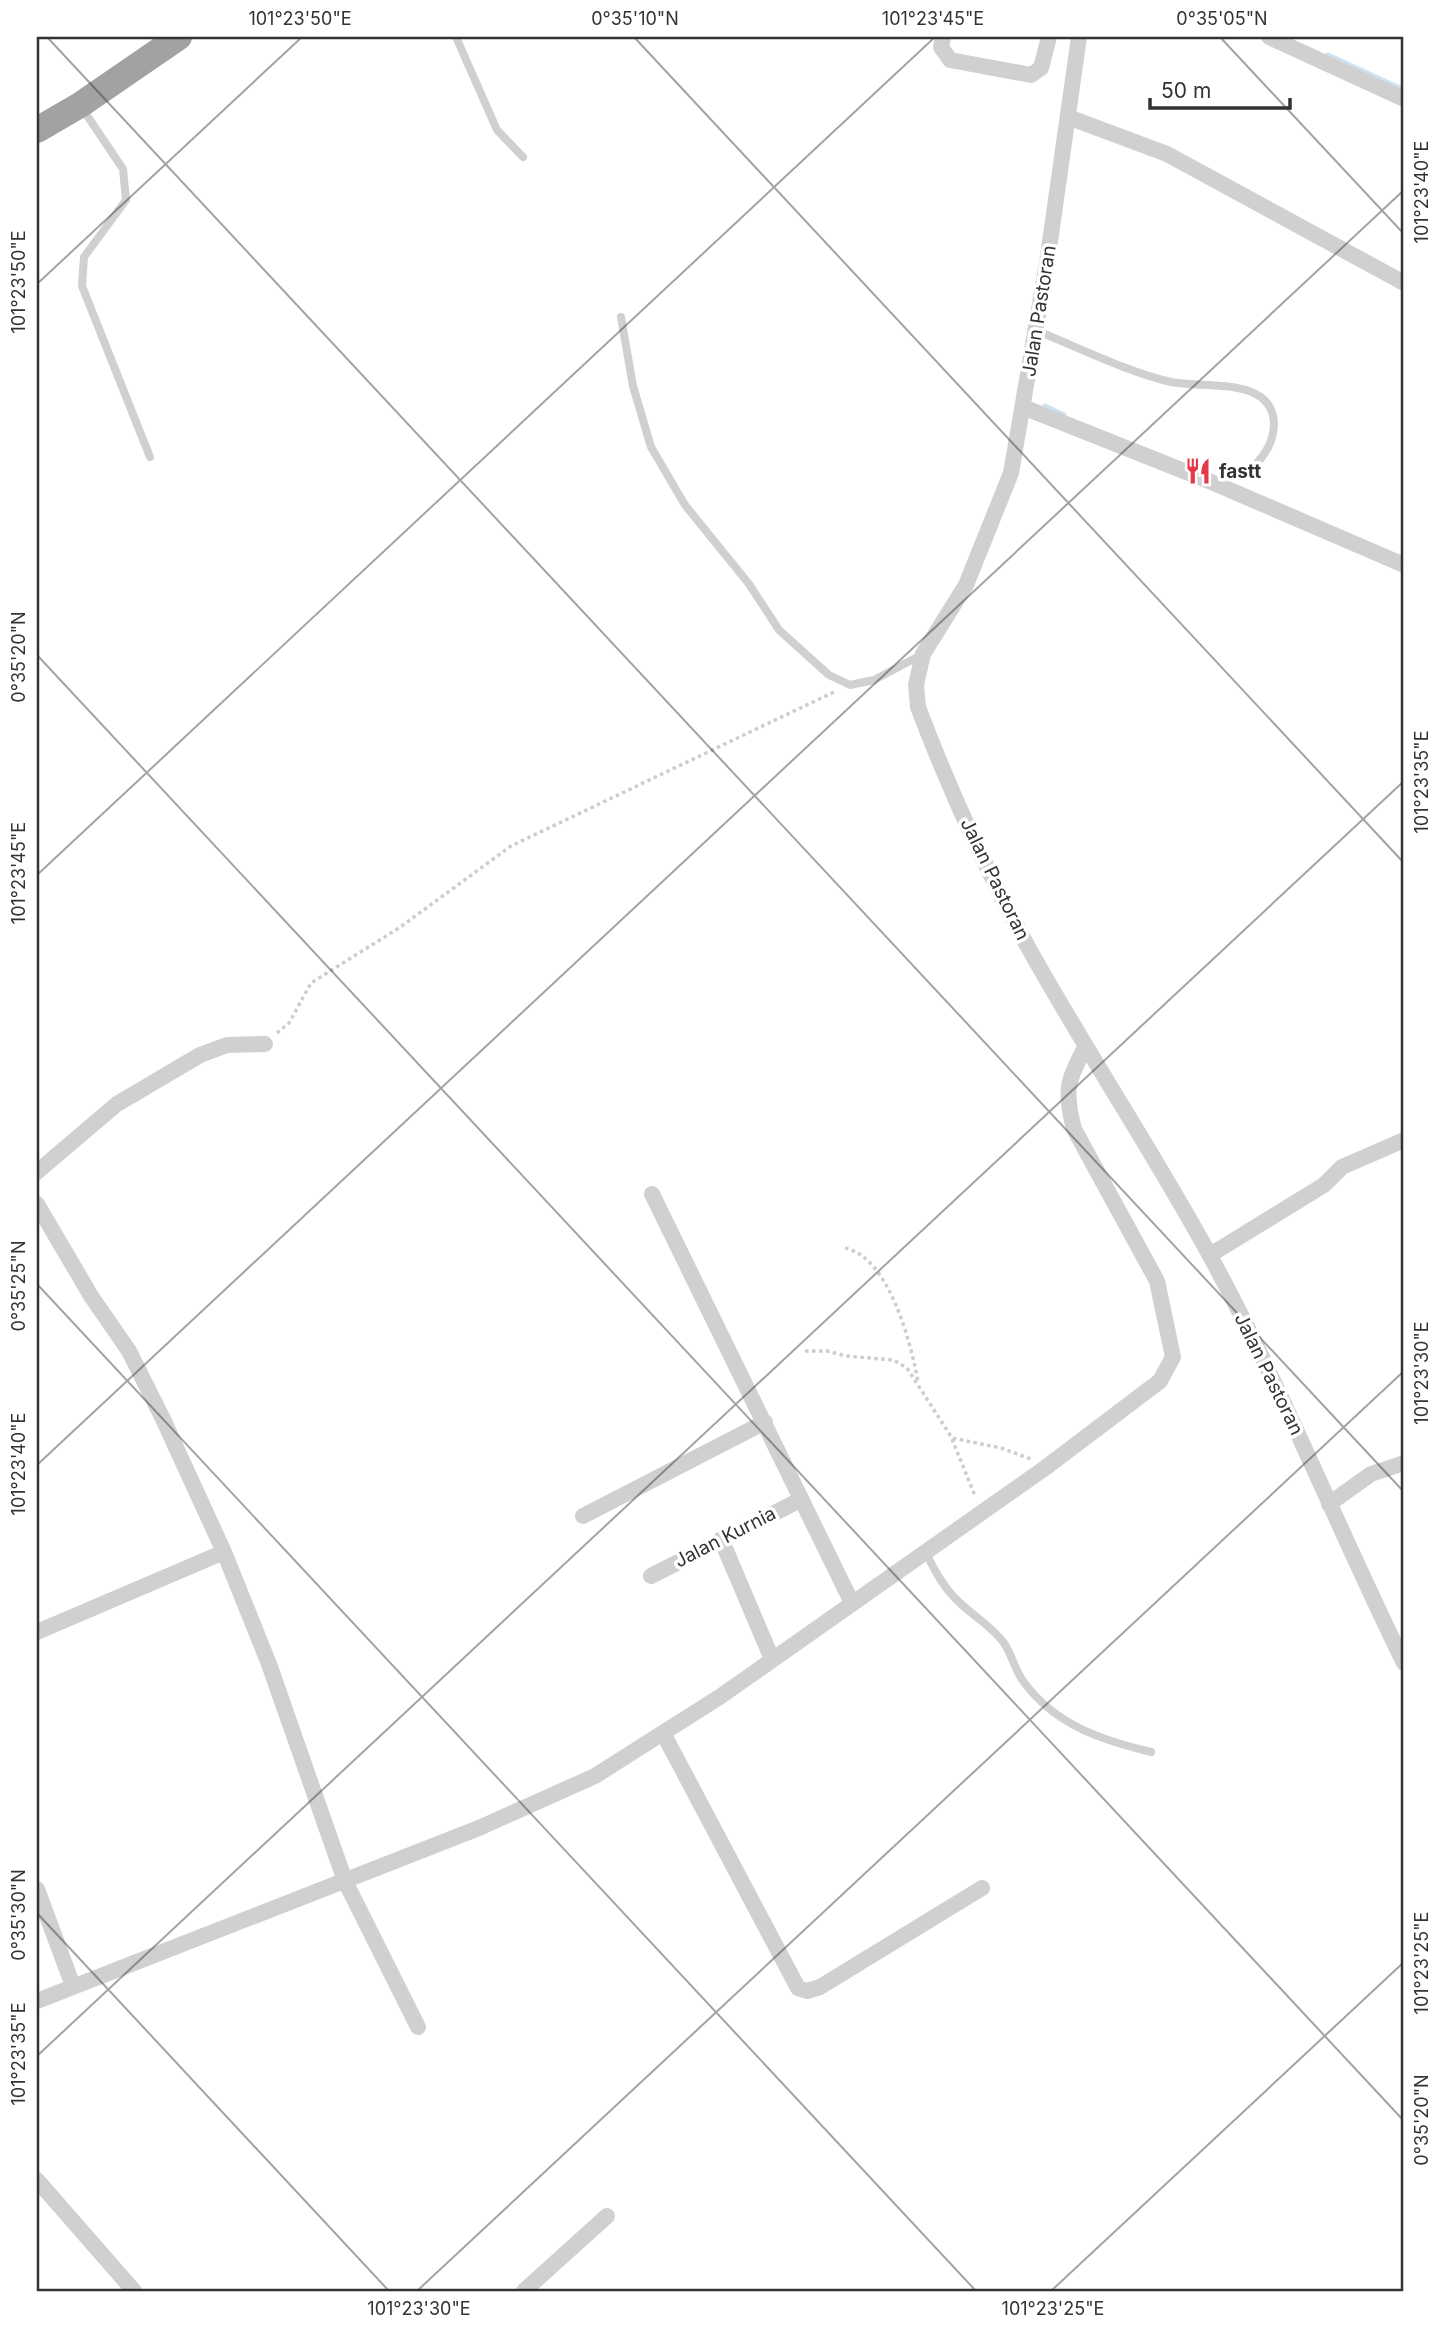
<svg xmlns="http://www.w3.org/2000/svg" width="1441" height="2328" viewBox="0 0 1441 2328" font-family="Inter,sans-serif">
	<style>
		.lines { fill: none; stroke-linecap: round; stroke-linejoin: round }
		.stream { stroke: #cfe2ee; stroke-width: 5 }
		.path { stroke: #cdcdcd; stroke-width: 3.5; stroke-dasharray: 3.5 3.5; stroke-linecap: butt }
		.service { stroke: #d0d0d0; stroke-width: 8 }
		.minor { stroke: #d0d0d0; stroke-width: 16 }
		.trunk { stroke: #a2a2a2; stroke-width: 26 }
		.ticks { fill: none; stroke: #333; stroke-width: 2; stroke-opacity: 0.45 }
		.labels { text-anchor: middle; dominant-baseline: central; stroke-width: 7; stroke-linejoin: round; paint-order: stroke }
		.street-label { font-size: 19px; fill: #333; stroke: #fff }
		.poi-label { font-size: 19px; font-weight: bold; fill: #333; stroke: #fff; text-anchor: start }
		.neatline { fill: none; stroke: #333; stroke-width: 2.5 }
		.ticks-label { font-size: 18px; text-anchor: middle; fill: #333 }
	</style>
	<rect width="100%" height="100%" fill="#fff"/>
	<g class="lines">
		<!-- stream -->
		<path class="stream" d="M1328,55L1404,90
			M1045,406L1064,415"/>
		<!-- path -->
		<path class="path" d="M277,1033L289,1023L311,983L399,928L511,846L836,691
			M845,1248C889,1257 911,1343 918,1382
			M805,1351H827L846,1356L893,1360L907,1368L952,1438L1001,1448L1031,1459
			M952,1439L975,1496"/>
		<!-- service -->
		<path class="service" d="M456,37L497,130L523,157
			M82,108L123,169L126,200L84,257L82,286L150,457
			M621,317L633,386L651,447L685,505L749,584L779,630L829,675L850,685L874,680L923,654
			M1035,330C1080,348 1125,371 1171,382C1202,389 1274,375 1274,425C1273,443 1265,455 1253,467
			M925,1551C933,1567 941,1583 953,1596C968,1613 990,1624 1004,1643C1012,1655 1015,1670 1023,1681C1055,1725 1101,1740 1151,1752"/>
		<!-- minor -->
		<path class="minor" d="M943,37L941,47L950,60L1031,75L1041,68L1049,37
			M1079,37L1047,263L1011,473L966,585L923,654L916,685L918,707C949,789 986,870 1028,947C1086,1051 1152,1150 1209,1254C1282,1387 1337,1527 1404,1663
			M1269,37L1404,99
			M1068,117L1167,154L1404,283
			M1023,407L1209,481L1404,565
			M37,1172L117,1104L200,1055L227,1045L265,1044
			M652,1194L852,1603
			M37,1204L91,1296L129,1351L163,1419L224,1552L269,1664L345,1881L418,2027
			M1210,1255L1324,1185L1342,1167L1404,1140
			M1329,1504L1371,1474L1404,1463
			M583,1516L765,1422
			M721,1539L772,1659
			M651,1576L800,1500
			M37,1632L224,1552
			M663,1733L798,1988L807,1991L820,1987L982,1888
			M37,1889L73,1986
			M37,2001L479,1828L595,1776L721,1696L1045,1468L1160,1381L1173,1357L1157,1281L1074,1129C1064,1091 1067,1080 1086,1046
			M37,2180L134,2291
			M524,2291L607,2216"/>
		<!-- trunk -->
		<path class="trunk" d="M37,130L80,105L179,37"/>
	</g>
	<!-- ticks -->
	<path class="ticks" d="M47,37L1404,1492M634,37L1404,863M1220,37L1404,234M37,284L302,37M37,655L1404,2121M37,875L935,37M37,1284L976,2291M37,1465L1404,190M37,1913L389,2291M37,2056L1404,781M417,2291L1404,1371M1051,2291L1404,1962"/>
	<!-- icons -->
	<defs>
		<g id="restaurant-bare" transform="scale(2.1)"><path d="M-5-6h1v4h1v-4h1v4h1v-4h1v5L-1.5 .5V6h-2V.5L-5-1ZM5-6V6H3V1.5H1.5Q1.5-4 5-6Z" fill="#e63946" stroke="#fff" stroke-width="2.5" paint-order="stroke"/></g>
	</defs>
	<g fill-rule="evenodd">
		<use href="#restaurant-bare" x="1198" y="471"/>
	</g>
	<g class="labels">
		<!-- street labels -->
		<g class="street-label">
			<text transform="translate(1039 311) rotate(-81)">Jalan Pastoran</text>
			<text transform="translate(995 879) rotate(64)">Jalan Pastoran</text>
			<text transform="translate(1269 1374) rotate(64)">Jalan Pastoran</text>
			<text transform="translate(725 1537) rotate(-27)">Jalan Kurnia</text>
		</g>
		<!-- poi labels -->
		<g class="poi-label">
			<text x="1219" y="471">fastt</text>
		</g>
	</g>
	<!-- border -->
	<rect width="1441" height="2328" fill="none" stroke="#ffffff" stroke-width="77"/>
	<!-- scale -->
	<path d="M1150 98v10h140v-10" fill="none" stroke="#333333" stroke-width="3.5"/>
	<text x="1161" y="98" font-size="21" fill="#333333" stroke="#ffffff" stroke-width="5" paint-order="stroke">50 m</text>
	<rect x="38" y="38" width="1364" height="2252" class="neatline"/>
	<g class="ticks-label">
		<text x="300" y="25">101°23'50"E</text>
		<text x="635" y="25">0°35'10"N</text>
		<text x="933" y="25">101°23'45"E</text>
		<text x="1222" y="25">0°35'05"N</text>
		<text transform="translate(1422 192) rotate(-90)" y="6">101°23'40"E</text>
		<text transform="translate(19 282) rotate(-90)" y="6">101°23'50"E</text>
		<text transform="translate(19 657) rotate(-90)" y="6">0°35'20"N</text>
		<text transform="translate(1422 782) rotate(-90)" y="6">101°23'35"E</text>
		<text transform="translate(19 873) rotate(-90)" y="6">101°23'45"E</text>
		<text transform="translate(19 1286) rotate(-90)" y="6">0°35'25"N</text>
		<text transform="translate(1422 1373) rotate(-90)" y="6">101°23'30"E</text>
		<text transform="translate(19 1464) rotate(-90)" y="6">101°23'40"E</text>
		<text transform="translate(19 1915) rotate(-90)" y="6">0°35'30"N</text>
		<text transform="translate(1422 1963) rotate(-90)" y="6">101°23'25"E</text>
		<text transform="translate(19 2054) rotate(-90)" y="6">101°23'35"E</text>
		<text transform="translate(1422 2120) rotate(-90)" y="6">0°35'20"N</text>
		<text x="419" y="2315">101°23'30"E</text>
		<text x="1053" y="2315">101°23'25"E</text>
	</g>
</svg>
